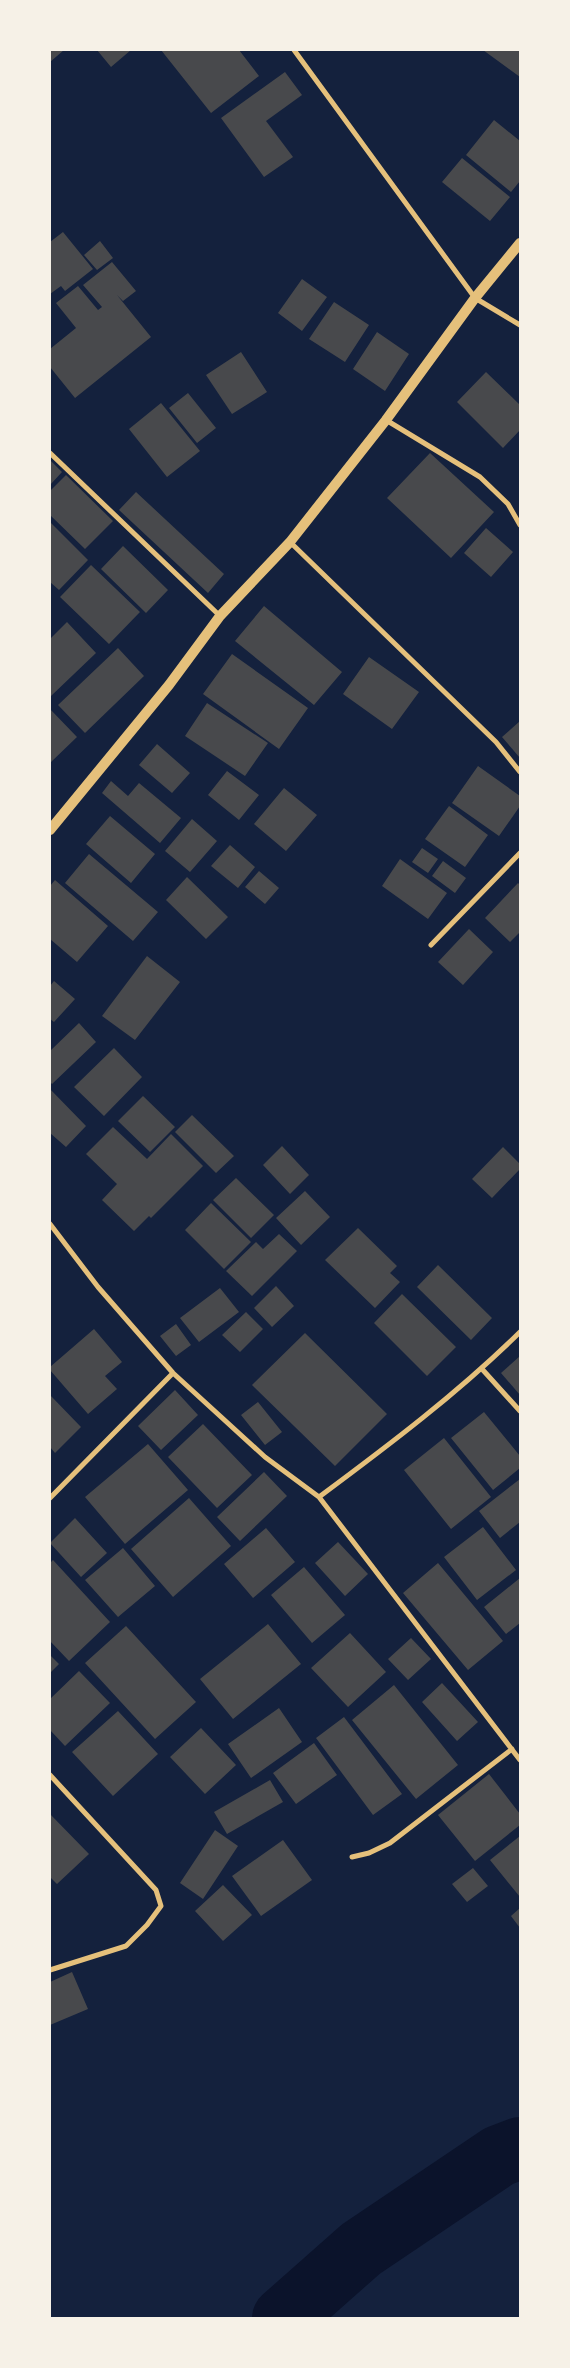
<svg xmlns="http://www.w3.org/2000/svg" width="570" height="2368" viewBox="0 0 570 2368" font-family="Overpass,sans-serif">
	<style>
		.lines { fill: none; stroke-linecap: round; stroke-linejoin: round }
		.river { stroke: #0b132b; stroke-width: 62 }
		.building { fill: #48494c }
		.minor { stroke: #e5c07b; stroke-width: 5 }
		.secondary { stroke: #e5c07b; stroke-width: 10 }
	</style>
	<rect width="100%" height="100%" fill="#14213d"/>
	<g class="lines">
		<!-- river -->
		<path class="river" d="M283,2318L361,2249L499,2156L520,2148"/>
	</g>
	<!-- building -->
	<path class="building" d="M50,50H64L50,62Z
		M97,50H131L111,67Z
		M161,50H239L259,76L211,113Z
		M483,50H520V77Z
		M285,72L302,95L266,121L293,157L264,177L221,118Z
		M494,120L520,141V181L511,192L466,155Z
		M462,158L510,197L490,221L442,182Z
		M63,232L93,269L65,291L61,286L50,294V242Z
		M100,241L113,258L97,270L84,255Z
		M112,262L136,291L123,301L117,295L151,337L75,398L50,367V349L76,328L56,303L78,286L98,310L102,307L83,285Z
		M302,279L327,297L302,331L278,313Z
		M334,302L369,325L345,362L309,339Z
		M377,332L409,354L385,391L353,369Z
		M241,352L267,392L232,414L206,375Z
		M486,372L520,405V430L503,448L457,402Z
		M188,393L216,428L197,443L169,408Z
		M161,403L200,451L167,477L129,429Z
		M430,453L494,512L451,558L387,498Z
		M50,460L62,472L50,485Z
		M66,475L113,521L85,549L50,515V491Z
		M136,492L224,574L208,593L119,510Z
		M50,522L88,560L59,590L50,582Z
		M486,528L513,552L491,577L464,553Z
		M123,546L168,590L146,613L101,569Z
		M91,565L140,612L109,644L60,597Z
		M264,606L342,672L314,705L235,641Z
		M67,622L96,653L51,696L50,639Z
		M118,648L144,676L85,733L58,705Z
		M232,654L308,708L279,749L203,694Z
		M369,657L419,692L392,729L343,694Z
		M207,703L268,743L245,776L185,736Z
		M50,709L77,737L50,763Z
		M520,721V758L502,737Z
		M157,744L190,773L172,793L139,765Z
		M478,766L520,796V806L499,836L452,803Z
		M227,771L259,795L239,820L208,795Z
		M111,781L128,796L139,783L181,818L160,843L102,793Z
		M284,788L317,815L286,851L254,824Z
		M449,806L488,835L465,867L425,839Z
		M110,816L155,854L131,883L86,844Z
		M192,819L217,841L190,872L165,851Z
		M230,845L255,867L238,888L211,866Z
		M422,848L438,859L428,873L412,862Z
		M89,854L158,912L133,941L65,883Z
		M400,859L447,893L428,919L382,886Z
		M443,861L466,878L455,893L432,876Z
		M259,871L279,888L265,904L245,887Z
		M187,877L228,917L206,939L166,900Z
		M55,880L108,926L77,962L50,939V886Z
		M518,883L520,885V932L510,942L485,918Z
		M469,929L493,952L463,985L438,962Z
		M147,956L180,982L135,1040L102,1016Z
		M54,981L75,999L54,1022L50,1019V986Z
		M79,1023L96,1042L52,1084L50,1082V1051Z
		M114,1048L142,1077L104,1116L74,1087Z
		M50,1089L86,1126L66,1147L50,1133Z
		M143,1096L175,1127L150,1152L118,1121Z
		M192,1115L234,1156L216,1173L175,1132Z
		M113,1127L147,1159L171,1134L203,1166L151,1218L149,1216L134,1231L102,1200L117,1184L86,1154Z
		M282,1146L309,1175L290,1194L263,1165Z
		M503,1147L520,1164V1169L492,1198L472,1179Z
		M236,1178L274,1215L251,1238L213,1200Z
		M305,1191L330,1217L301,1245L276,1218Z
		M211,1203L251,1242L224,1269L185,1230Z
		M358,1228L397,1266L390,1273L400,1282L375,1308L325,1260Z
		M279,1234L297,1251L252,1296L226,1271L256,1242L263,1249Z
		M438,1265L492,1318L471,1340L417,1287Z
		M276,1286L294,1306L272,1327L254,1308Z
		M220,1288L239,1312L199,1342L180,1318Z
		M402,1294L456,1347L427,1376L374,1323Z
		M246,1312L263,1329L240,1352L222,1335Z
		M176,1324L191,1345L176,1356L160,1336Z
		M94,1329L122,1362L105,1376L117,1389L88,1414L50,1370V1367Z
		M305,1333L387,1414L335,1466L252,1385Z
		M520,1356V1395L501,1373Z
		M175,1390L198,1415L161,1450L138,1426Z
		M50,1395L81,1427L55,1453L50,1447Z
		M258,1402L282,1432L265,1445L241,1415Z
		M484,1412L520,1456V1468L493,1490L451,1438Z
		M203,1424L252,1475L217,1508L168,1457Z
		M444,1438L491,1497L451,1529L404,1470Z
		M148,1444L188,1490L125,1544L85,1497Z
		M264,1472L287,1496L240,1541L217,1517Z
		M520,1479V1522L500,1538L479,1511Z
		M189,1498L231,1546L173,1597L131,1549Z
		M75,1518L107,1553L81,1577L50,1543Z
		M483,1527L516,1570L477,1600L444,1557Z
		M266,1528L295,1562L253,1598L224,1564Z
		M338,1542L368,1574L345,1596L315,1563Z
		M123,1548L155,1586L118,1617L85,1580Z
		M53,1560L110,1622L69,1661L50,1641V1563Z
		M438,1563L503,1641L468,1670L403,1593Z
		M304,1567L345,1615L312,1643L271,1595Z
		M520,1578V1623L506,1634L484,1607Z
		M268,1624L301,1664L233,1719L200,1679Z
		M126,1626L196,1702L155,1739L85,1663Z
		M350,1633L386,1672L348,1707L311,1668Z
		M411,1638L431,1659L408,1680L388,1659Z
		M50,1655L59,1664L50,1673Z
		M79,1671L110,1703L65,1746L50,1730V1699Z
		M442,1683L478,1722L457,1741L422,1702Z
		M394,1685L458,1765L416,1799L352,1720Z
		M279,1708L302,1742L251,1778L228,1744Z
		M118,1711L158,1754L113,1796L72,1752Z
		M344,1717L402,1794L373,1815L316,1738Z
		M201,1728L236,1765L205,1794L170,1757Z
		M314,1743L337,1775L296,1804L273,1773Z
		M489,1774L520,1814V1825L475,1861L438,1815Z
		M270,1780L283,1802L227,1834L214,1812Z
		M50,1814L89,1854L57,1884L50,1877Z
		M215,1830L238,1846L203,1899L180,1883Z
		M520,1836V1897L490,1860Z
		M283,1840L312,1880L261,1916L232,1876Z
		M473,1868L488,1886L467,1902L452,1884Z
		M223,1885L252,1915L223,1941L195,1911Z
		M520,1908V1928L511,1916Z
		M72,1972L88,2009L50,2025V1982Z"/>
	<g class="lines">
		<!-- minor -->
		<path class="minor" d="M294,50L475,298L520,325
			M386,420L480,477L508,504L520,525
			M50,453L220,616
			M290,542L496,742L520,772
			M431,945L520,853
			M50,1224L98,1287L173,1373L265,1457L319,1497C389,1445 458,1393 520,1332
			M482,1369L520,1411
			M319,1497L520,1760
			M50,1498L173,1373
			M50,1775L156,1890L161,1906L147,1925L126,1946L50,1970
			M352,1857L369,1853L390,1843L512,1749"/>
		<!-- secondary -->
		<path class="secondary" d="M50,830L169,685L220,616L290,542L386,420L475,298L520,243"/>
	</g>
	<!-- border -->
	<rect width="570" height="2368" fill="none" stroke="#f6f1e7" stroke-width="102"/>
</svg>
